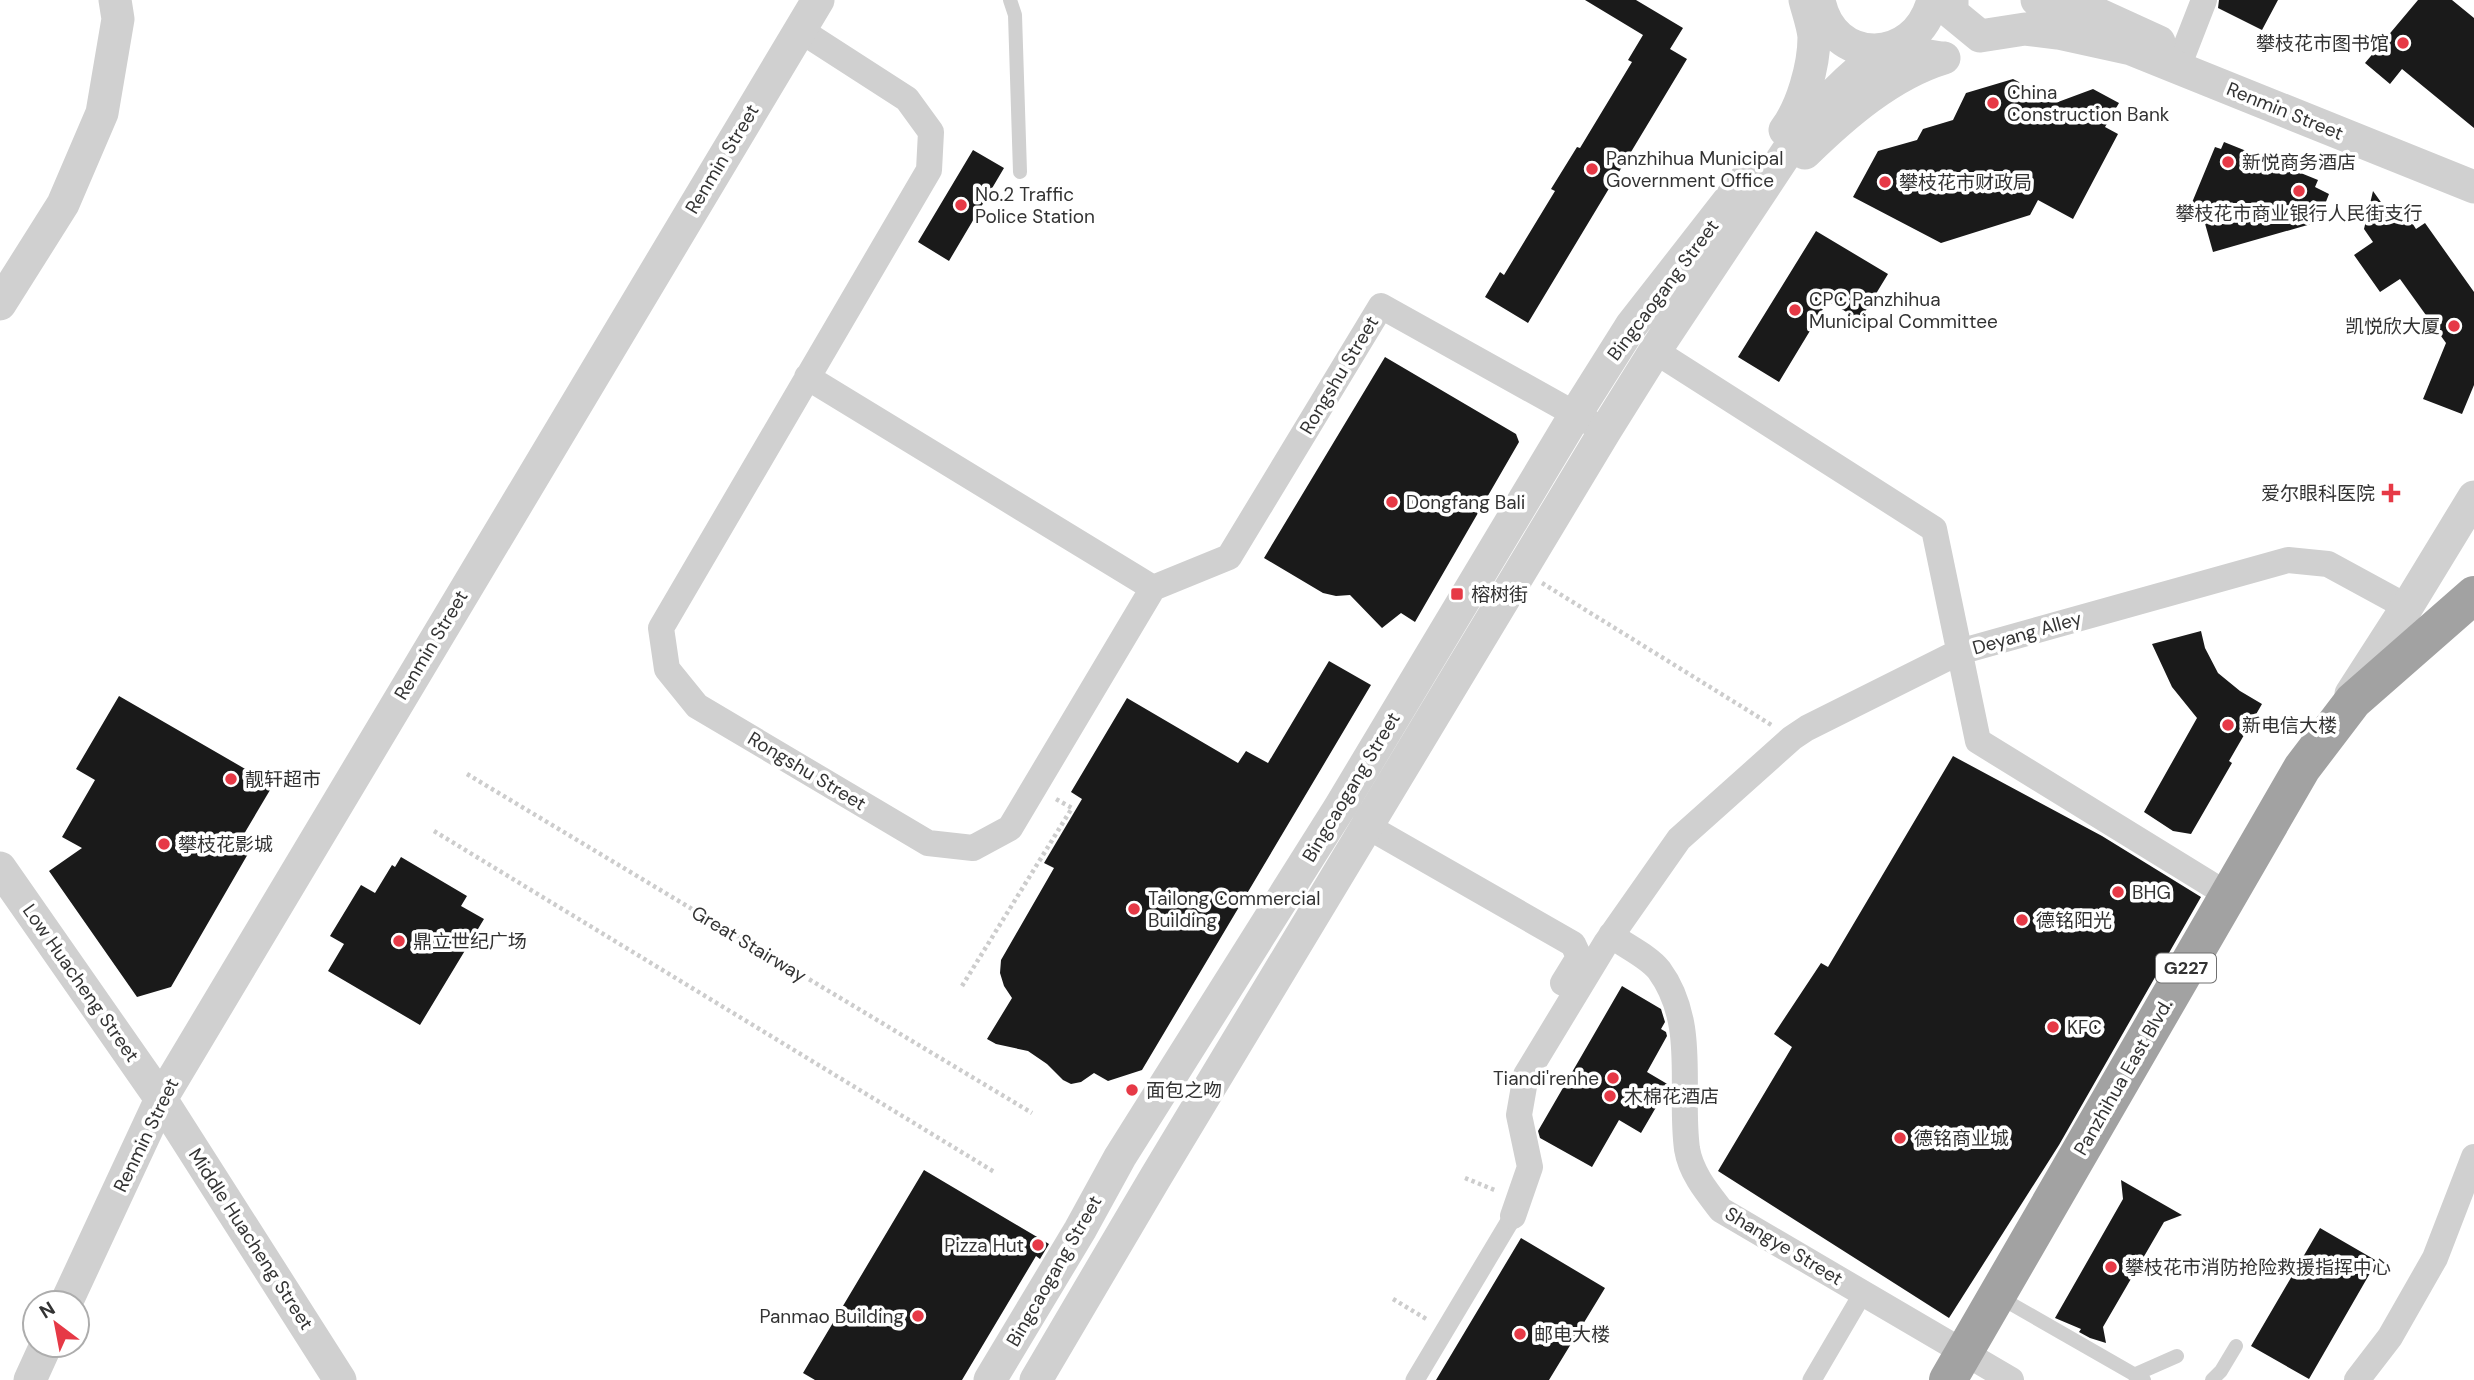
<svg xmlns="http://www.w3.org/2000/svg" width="2474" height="1380" viewBox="0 0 2474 1380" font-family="'DM Sans','Noto Sans SC',sans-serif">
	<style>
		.building { fill: #1a1a1a }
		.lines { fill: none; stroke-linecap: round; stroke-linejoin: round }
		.path { stroke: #cdcdcd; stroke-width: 4.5; stroke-dasharray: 3.5 3.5; stroke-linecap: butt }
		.service { stroke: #d0d0d0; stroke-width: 14 }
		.pedestrian { stroke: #d0d0d0; stroke-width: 19 }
		.minor { stroke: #d0d0d0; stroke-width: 26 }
		.tertiary { stroke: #d0d0d0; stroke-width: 33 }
		.trunk { stroke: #a2a2a2; stroke-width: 38 }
		.poi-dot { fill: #e63946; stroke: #fff; stroke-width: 2.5 }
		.labels { text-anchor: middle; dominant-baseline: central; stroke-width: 7; stroke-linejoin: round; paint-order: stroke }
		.shield { fill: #fff; stroke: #707070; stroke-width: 2 }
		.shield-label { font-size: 18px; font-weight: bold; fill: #333 }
		.poi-label { font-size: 19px; fill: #333; stroke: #fff; text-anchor: start }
		.street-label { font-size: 19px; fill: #333; stroke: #fff }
	</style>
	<rect width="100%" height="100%" fill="#fff"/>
	<!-- building -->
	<path class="building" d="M1585,0H1636L1683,28L1670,49L1687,59L1528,323L1485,297L1500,272L1504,275L1555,191L1551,189L1577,147L1580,148L1632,62L1628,60L1643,35Z
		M2219,0H2278L2262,30L2218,8Z
		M2418,0H2452L2474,18V128L2402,69L2390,84L2365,63Z
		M2013,79L2058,102L2093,89L2119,103L2105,127L2118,134L2073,219L2038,200L2030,215L1941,243L1853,197L1878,151L1917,140L1923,129L1953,120L1966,93Z
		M2224,142L2318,180L2315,187L2329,194L2318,222L2213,252L2204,220L2196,223L2191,205L2215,147L2221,149Z
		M973,150L1004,168L949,261L918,242Z
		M2373,191L2388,212L2394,208L2401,219L2407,215L2416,229L2425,223L2474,292V385L2462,414L2423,399L2446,343L2400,279L2380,292L2354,255L2373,242L2364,229Z
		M1816,231L1888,274L1860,320L1828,301L1779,382L1738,357Z
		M1385,357L1516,434L1519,442L1415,622L1401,613L1382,628L1350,595L1336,596L1323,593L1264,558Z
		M2201,631L2205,648L2218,673L2240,691L2262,704L2229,761L2232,763L2191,834L2173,831L2144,812L2197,718L2172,687L2152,644Z
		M1329,661L1371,685L1142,1070L1108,1081L1094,1073L1081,1082L1071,1084L1063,1080L1047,1064L1028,1051L996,1044L987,1039L1012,998L1004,986L1000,973L1001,960L1054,868L1044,863L1082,799L1071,792L1127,698L1238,763L1246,751L1268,763Z
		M119,696L273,785L244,834L256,840L171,987L137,997L49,871L82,848L62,837L95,780L76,769Z
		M1953,756L2102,836L2201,897L2059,1145L1949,1318L1718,1171L1792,1047L1774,1034L1821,963L1828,967Z
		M401,857L467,896L461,906L484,919L420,1025L328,971L344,944L330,936L361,885L375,893L392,865L395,867Z
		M1622,986L1661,1009L1665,1022L1661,1029L1666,1032L1667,1036L1647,1072L1669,1085L1641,1133L1619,1120L1592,1167L1540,1138L1538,1131Z
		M924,1170L1049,1244L1040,1259L1036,1256L962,1380H815L803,1373Z
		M2121,1180L2182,1215L2164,1222L2103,1327L2106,1343L2090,1338L2079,1332L2081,1329L2055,1318L2123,1199Z
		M2320,1228L2377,1261L2309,1379L2251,1346Z
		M1521,1238L1605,1288L1549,1380H1436Z"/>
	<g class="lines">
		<!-- path -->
		<path class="path" d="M1542,583L1773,726
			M467,774L1032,1113
			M434,831L996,1173
			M962,986L1072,808L1054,798
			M1465,1178L1497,1191
			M1393,1299L1428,1320"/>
		<!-- service -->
		<path class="service" d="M1010,0L1015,15L1020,172
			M1999,1297L2144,1380
			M2134,1375L2177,1356
			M2212,1380L2221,1371L2236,1346"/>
		<!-- pedestrian -->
		<path class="pedestrian" d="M1415,1380L1513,1216
			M1812,1380L1863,1293"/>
		<!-- minor -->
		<path class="minor" d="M800,30L907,99L931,132L929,170L661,628L667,669L697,706L928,843L973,848L1010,828L1153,588L1229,557L1381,306L1591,423
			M2183,54L2204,0
			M1655,351L1934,529L1978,741L2228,895
			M807,377L1153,588
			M1367,826L1573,944L1579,957L1563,983
			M1611,935C1625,946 1648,956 1659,970C1698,1023 1679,1089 1687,1149C1691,1173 1707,1192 1721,1210L2011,1380
			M1513,1216L1530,1167L1519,1115L1526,1075L1606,943L1679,839L1792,738L1807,728L1959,652L2288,560L2328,564L2407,607
			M2357,1380L2390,1337L2435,1258L2474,1157"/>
		<!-- tertiary -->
		<path class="tertiary" d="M1819,0C1831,66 1916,67 1933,0
			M1952,0V13L1980,36L2025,29L2058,33L2131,49L2474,187
			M2037,0L2084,21
			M2067,0L2159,42
			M1785,130C1802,108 1814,66 1814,37C1813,25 1808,12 1805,0
			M1805,153C1844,115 1891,74 1944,58
			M0,304L63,204L102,113L118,19L115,0
			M2351,694L2407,607L2474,497
			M0,868L161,1099L340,1380
			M66,1303L161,1099L818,0
			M30,1380L46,1345
			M990,1380L1080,1230L1120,1157L1340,807L1575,415L1631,326L1745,180
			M1036,1380L1155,1178L1605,431L1655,351L1793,143C1820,105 1849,76 1886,49L1941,58"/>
		<!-- trunk -->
		<path class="trunk" d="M1948,1380L2302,768L2353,701L2474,595"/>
	</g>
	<!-- markers -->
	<g class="poi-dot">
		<circle cx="2403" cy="43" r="7"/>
		<circle cx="1993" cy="103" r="7"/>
		<circle cx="2228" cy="162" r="7"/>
		<circle cx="1592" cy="169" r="7"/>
		<circle cx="1885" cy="182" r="7"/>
		<circle cx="2299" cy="191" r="7"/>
		<circle cx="961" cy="205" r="7"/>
		<circle cx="1795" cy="310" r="7"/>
		<circle cx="2454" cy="326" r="7"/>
		<path d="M2387.5 482.5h7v7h7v7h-7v7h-7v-7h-7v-7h7z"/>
		<circle cx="1392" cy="502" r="7"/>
		<rect x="1450" y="587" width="14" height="14" rx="3.5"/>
		<circle cx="2228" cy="725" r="7"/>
		<circle cx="231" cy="779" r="7"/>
		<circle cx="164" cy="844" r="7"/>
		<circle cx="2118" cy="892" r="7"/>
		<circle cx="1134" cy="909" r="7"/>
		<circle cx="2022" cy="920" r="7"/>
		<circle cx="399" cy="941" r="7"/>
		<circle cx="2053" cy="1027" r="7"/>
		<circle cx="1613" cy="1078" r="7"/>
		<circle cx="1132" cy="1090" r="7"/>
		<circle cx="1610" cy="1096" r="7"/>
		<circle cx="1900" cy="1138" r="7"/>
		<circle cx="1038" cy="1245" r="7"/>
		<circle cx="2111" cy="1267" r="7"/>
		<circle cx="918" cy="1316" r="7"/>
		<circle cx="1520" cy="1334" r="7"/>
	</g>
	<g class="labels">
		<!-- shield labels -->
		<rect class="shield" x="2156" y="953.5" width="60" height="29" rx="5"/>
		<g class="shield-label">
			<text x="2186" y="968">G227</text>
		</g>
		<!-- poi labels -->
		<g class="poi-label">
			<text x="2389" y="43" text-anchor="end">攀枝花市图书馆</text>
			<text x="2007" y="92">China<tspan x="2007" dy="22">Construction Bank</tspan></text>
			<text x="1606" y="158">Panzhihua Municipal<tspan x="1606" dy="22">Government Office</tspan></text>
			<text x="2242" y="162">新悦商务酒店</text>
			<text x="1899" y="182">攀枝花市财政局</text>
			<text x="975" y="194">No.2 Traffic<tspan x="975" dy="22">Police Station</tspan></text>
			<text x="2299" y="213" text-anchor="middle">攀枝花市商业银行人民街支行</text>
			<text x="1809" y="299">CPC Panzhihua<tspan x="1809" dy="22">Municipal Committee</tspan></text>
			<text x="2440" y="326" text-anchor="end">凯悦欣大厦</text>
			<text x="2375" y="493" text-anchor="end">爱尔眼科医院</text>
			<text x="1406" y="502">Dongfang Bali</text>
			<text x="1471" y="594">榕树街</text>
			<text x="2242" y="725">新电信大楼</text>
			<text x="245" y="779">靓轩超市</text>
			<text x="178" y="844">攀枝花影城</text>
			<text x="2132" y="892">BHG</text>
			<text x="1148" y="898">Tailong Commercial<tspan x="1148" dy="22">Building</tspan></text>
			<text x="2036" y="920">德铭阳光</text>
			<text x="413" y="941">鼎立世纪广场</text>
			<text x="2067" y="1027">KFC</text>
			<text x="1599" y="1078" text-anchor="end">Tiandi'renhe</text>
			<text x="1146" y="1090">面包之吻</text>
			<text x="1624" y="1096">木棉花酒店</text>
			<text x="1914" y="1138">德铭商业城</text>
			<text x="1024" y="1245" text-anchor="end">Pizza Hut</text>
			<text x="2125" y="1267">攀枝花市消防抢险救援指挥中心</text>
			<text x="904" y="1316" text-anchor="end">Panmao Building</text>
			<text x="1534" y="1334">邮电大楼</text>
		</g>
		<!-- street labels -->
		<g class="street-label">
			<text transform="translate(2285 111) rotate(22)">Renmin Street</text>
			<text transform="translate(722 159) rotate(-59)">Renmin Street</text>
			<text transform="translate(1663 290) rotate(-53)">Bingcaogang Street</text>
			<text transform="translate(1339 375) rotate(-59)">Rongshu Street</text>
			<text transform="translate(2027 633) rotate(-16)">Deyang Alley</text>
			<text transform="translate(431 645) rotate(-59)">Renmin Street</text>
			<text transform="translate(807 771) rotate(31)">Rongshu Street</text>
			<text transform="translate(1351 787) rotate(-59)">Bingcaogang Street</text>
			<text transform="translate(749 944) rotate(31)">Great Stairway</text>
			<text transform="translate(81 983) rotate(55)">Low Huacheng Street</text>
			<text transform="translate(2123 1077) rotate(-60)">Panzhihua East Blvd.</text>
			<text transform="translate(146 1135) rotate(-64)">Renmin Street</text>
			<text transform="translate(251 1239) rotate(57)">Middle Huacheng Street</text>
			<text transform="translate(1784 1246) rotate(31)">Shangye Street</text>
			<text transform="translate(1054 1271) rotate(-60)">Bingcaogang Street</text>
		</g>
	</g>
	<!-- north arrow -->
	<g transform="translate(56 1324) rotate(328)"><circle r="33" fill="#ffffff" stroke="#adadad" stroke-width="2"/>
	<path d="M0-5L12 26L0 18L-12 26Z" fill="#e63946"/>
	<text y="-10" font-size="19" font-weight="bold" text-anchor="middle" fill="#333333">N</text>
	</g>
</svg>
